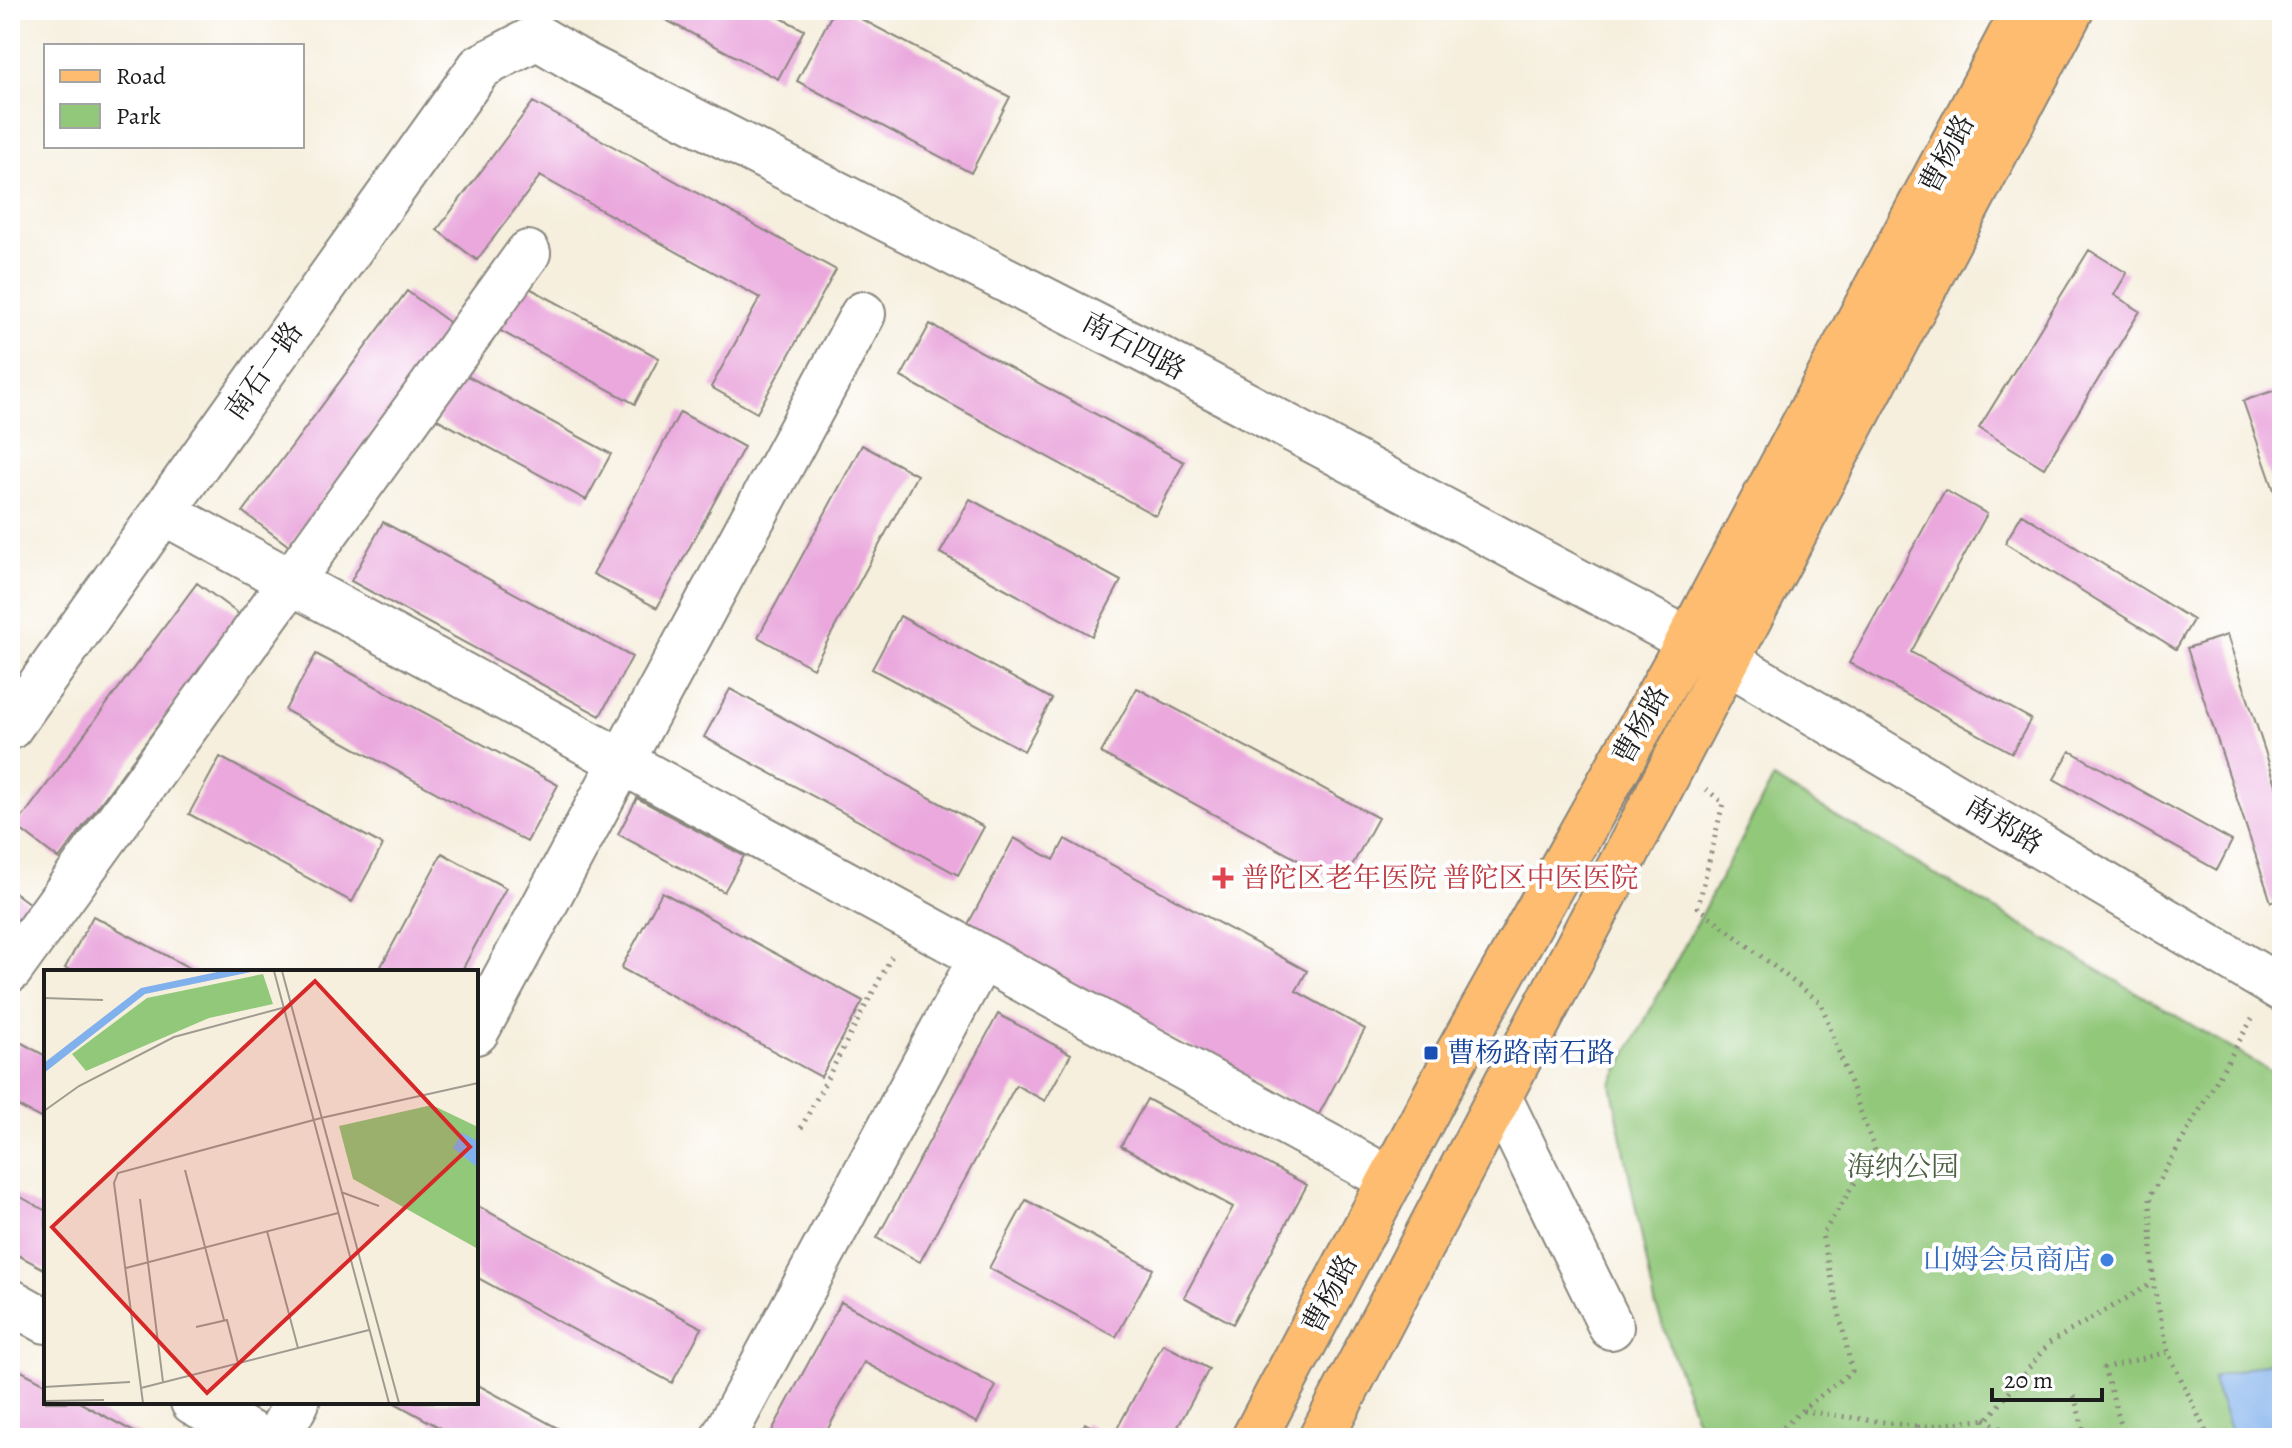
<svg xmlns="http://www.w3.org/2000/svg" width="2292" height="1448" viewBox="0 0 2292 1448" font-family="Alegreya,'Noto Serif SC',serif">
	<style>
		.green { fill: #92c87a; stroke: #57724b; stroke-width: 2 }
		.water { fill: #81b1ec; stroke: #4e6684; stroke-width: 2 }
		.building { fill: #eaa8dd }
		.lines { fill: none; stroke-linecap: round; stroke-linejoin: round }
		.minor-casing { stroke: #89867d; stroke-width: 48 }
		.major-casing { stroke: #89867d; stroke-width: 48 }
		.path { stroke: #89867d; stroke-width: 5; stroke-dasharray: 2 6; stroke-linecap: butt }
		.minor { stroke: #fff; stroke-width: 44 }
		.major { stroke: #fdbc6f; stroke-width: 44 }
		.health-dot { fill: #e0444e; stroke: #fff; stroke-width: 3 }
		.transit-dot { fill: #1a4fb4; stroke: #fff; stroke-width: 3 }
		.shop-dot { fill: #3f7fe0; stroke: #fff; stroke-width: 3 }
		.labels { text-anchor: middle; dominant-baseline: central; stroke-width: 8; stroke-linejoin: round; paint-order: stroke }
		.street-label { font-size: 28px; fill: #1c1c1c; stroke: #fff }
		.health-label { font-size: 28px; fill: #be3a42; stroke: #fff; text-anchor: start }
		.transit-label { font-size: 28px; fill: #164399; stroke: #fff; text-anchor: start }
		.park-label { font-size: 28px; fill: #4b6142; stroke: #fff }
		.shop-label { font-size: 28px; fill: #366cbe; stroke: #fff; text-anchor: end }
		.inset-road { fill: none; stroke: #9f9b90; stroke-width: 2 }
		.view { fill: #d62828; fill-opacity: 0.15; stroke: #d62828; stroke-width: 4 }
		.inset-edge { fill: none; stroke: #1c1c1c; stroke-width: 4 }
	</style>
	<rect width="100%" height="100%" fill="#fff"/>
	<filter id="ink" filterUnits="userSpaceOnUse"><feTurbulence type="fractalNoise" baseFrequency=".0125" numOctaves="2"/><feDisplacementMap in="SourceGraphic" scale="16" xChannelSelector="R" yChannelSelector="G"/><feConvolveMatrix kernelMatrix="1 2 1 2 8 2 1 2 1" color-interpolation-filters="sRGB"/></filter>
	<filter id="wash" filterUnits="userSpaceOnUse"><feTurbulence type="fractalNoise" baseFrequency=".006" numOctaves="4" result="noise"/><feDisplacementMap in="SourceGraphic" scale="32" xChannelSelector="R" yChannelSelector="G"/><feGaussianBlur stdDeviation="1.8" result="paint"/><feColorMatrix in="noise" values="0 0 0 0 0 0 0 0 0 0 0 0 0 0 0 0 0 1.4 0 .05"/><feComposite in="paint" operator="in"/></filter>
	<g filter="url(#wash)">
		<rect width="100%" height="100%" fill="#f6efde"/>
		<!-- green -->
		<path class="green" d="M1773,779L2282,1078V1438H1703L1655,1304L1611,1084Z"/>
		<!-- water -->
		<path class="water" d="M2282,1358V1438H2233L2212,1378Z"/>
		<g id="blocks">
			<!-- building -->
			<path class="building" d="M647,10H766L804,30L778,79Z
				M834,10H844L1010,97L971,173L797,81Z
				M533,102L836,270L757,413L711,387L760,298L540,176L477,260L437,230Z
				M2089,250L2127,273L2114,295L2140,311L2044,468L1979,428Z
				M522,284L659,358L635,404L497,329Z
				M407,291L453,325L289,546L243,512Z
				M930,324L1184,462L1156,516L901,377Z
				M462,373L611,454L586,500L437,419Z
				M2282,388V513L2243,401Z
				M680,412L744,447L657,608L593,574Z
				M862,445L917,475L813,668L758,637Z
				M1945,490L1987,514L1911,652L2031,719L2012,753L1849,663Z
				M970,499L1121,581L1092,636L940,553Z
				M2022,514L2193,620L2176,649L2005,543Z
				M383,522L632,657L600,716L351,581Z
				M197,583L240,615L59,859L16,826Z
				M900,616L1052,699L1024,751L872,669Z
				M2227,635L2282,803V898L2271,902L2187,648Z
				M316,654L558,785L527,842L285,710Z
				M1137,688L1378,818L1342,884L1101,753Z
				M730,689L984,827L958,875L704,737Z
				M2070,751L2232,841L2217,870L2054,779Z
				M220,757L383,845L352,902L189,814Z
				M637,798L744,856L724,892L618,834Z
				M1014,838L1054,860L1065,839L1307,971L1296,991L1365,1029L1318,1116L967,926Z
				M442,853L506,888L461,972H378Z
				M10,889L30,904L10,930Z
				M662,892L863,1001L821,1077L621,968Z
				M93,916L197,972H73L65,968Z
				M998,1014L1071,1054L1045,1101L1016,1085L920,1262L877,1238Z
				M20,1042L46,1056V1121L10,1102V1060Z
				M1147,1099L1307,1185L1233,1324L1184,1297L1233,1207L1121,1146Z
				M10,1191L46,1211V1270L10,1251Z
				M1026,1200L1153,1269L1116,1337L989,1268Z
				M476,1205L702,1328L672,1383L476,1277Z
				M841,1302L996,1386L977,1423L864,1362L823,1438H768Z
				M1163,1344L1209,1369L1172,1438H1077L1085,1423L1112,1438Z
				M10,1365L46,1384V1402H79L145,1438H28L10,1428Z
				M476,1384L576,1438H459L393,1402H476Z"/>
		</g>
	</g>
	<g filter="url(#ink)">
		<use href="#blocks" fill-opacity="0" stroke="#89867d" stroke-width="2"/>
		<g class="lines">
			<!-- minor casing -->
			<g class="minor-casing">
				<path id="minor" d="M163,512L1391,1180
					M10,727L480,67L537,37L581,63L1155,356L1727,661L2282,989
					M10,970L528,253
					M476,1032L863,314
					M1499,1097L1611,1327
					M10,1301L46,1321
					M193,1402L258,1438
					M277,1438L297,1402
					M723,1438L981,958"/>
			</g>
			<!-- major casing -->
			<g class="major-casing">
				<path id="major" d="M1254,1438L1453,1062L1688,642L2024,10
					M1321,1438L1727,661L2071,10"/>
			</g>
			<!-- path -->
			<path class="path" d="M1706,789L1723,803L1698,907L1821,1003L1875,1151L1822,1235L1852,1371L1802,1410L1772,1438
				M801,1128L894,952
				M2074,1396L2086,1438
				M1803,1411L1920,1427
				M1985,1419L2017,1438
				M1906,1438L1919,1427L1988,1419L2049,1343L2153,1283
				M2125,1438L2104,1368L2168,1352
				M2209,1438L2168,1352L2153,1283L2150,1196L2252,1019"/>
			<!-- minor -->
			<use href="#minor" class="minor"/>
			<!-- major -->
			<use href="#major" class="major"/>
		</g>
	</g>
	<!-- markers -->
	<path class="health-dot" d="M1219 866h8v8h8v8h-8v8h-8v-8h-8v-8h8z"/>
	<rect class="transit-dot" x="1423" y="1045" width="16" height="16" rx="4"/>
	<circle class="shop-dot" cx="2107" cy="1260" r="8"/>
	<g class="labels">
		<!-- street labels -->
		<g class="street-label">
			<text transform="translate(1947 154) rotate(-62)">曹杨路</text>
			<text transform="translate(1134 346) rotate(28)">南石四路</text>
			<text transform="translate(264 371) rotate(-55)">南石一路</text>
			<text transform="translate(1641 725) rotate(-61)">曹杨路</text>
			<text transform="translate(2004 825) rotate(31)">南郑路</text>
			<text transform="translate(1330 1294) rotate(-62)">曹杨路</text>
		</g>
		<!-- health labels -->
		<g class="health-label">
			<text x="1241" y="878">普陀区老年医院 普陀区中医医院</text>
		</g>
		<!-- transit labels -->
		<g class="transit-label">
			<text x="1447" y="1053">曹杨路南石路</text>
		</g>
		<!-- park labels -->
		<g class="park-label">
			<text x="1903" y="1167">海纳公园</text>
		</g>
		<!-- shop labels -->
		<g class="shop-label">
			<text x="2091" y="1260">山姆会员商店</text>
		</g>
	</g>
	<!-- overview -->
	<g transform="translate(44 970)">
		<rect width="434" height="434" fill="#f6efde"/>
		<path d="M219,4L229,34L165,48L42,101L28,84L103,28ZM388,135L434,157V279L309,209L295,156Z" fill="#92c87a"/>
		<path d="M178,1H212L101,24L0,103V93L97,18ZM418,163L434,171V198L409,178Z" fill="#81b1ec"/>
		<path class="inset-road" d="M230,1L345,433M238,1L355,433M0,28L59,30M0,141L35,116L130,67L242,37M141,200L180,350M297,222L335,236M96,229L119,412M223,261L254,378M82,298L294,243M152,357L183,350L194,393M0,417L86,412M97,418L325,360M0,431L60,430M99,433L70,213L74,203L277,148L434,113"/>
		<path class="view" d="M271,11L426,177L163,423L8,257Z"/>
		<rect width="434" height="434" class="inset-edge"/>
	</g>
	<!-- margin -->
	<rect width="2292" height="1448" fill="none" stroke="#fff" stroke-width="40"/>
	<!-- legend -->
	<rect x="44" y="44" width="260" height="104" fill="#ffffff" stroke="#a4a4a4" stroke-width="2"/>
	<rect x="60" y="70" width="40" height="12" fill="#fdbc6f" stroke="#a4a4a4" stroke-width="2"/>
	<text x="116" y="84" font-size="24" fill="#1c1c1c">Road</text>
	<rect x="60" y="104" width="40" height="24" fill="#92c87a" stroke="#a4a4a4" stroke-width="2"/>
	<text x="116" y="124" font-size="24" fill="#1c1c1c">Park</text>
	<!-- scale -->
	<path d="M1992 1388v12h110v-12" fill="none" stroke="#1c1c1c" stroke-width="4"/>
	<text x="2004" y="1388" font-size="24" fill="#1c1c1c" stroke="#ffffff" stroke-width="6" paint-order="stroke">20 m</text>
</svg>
